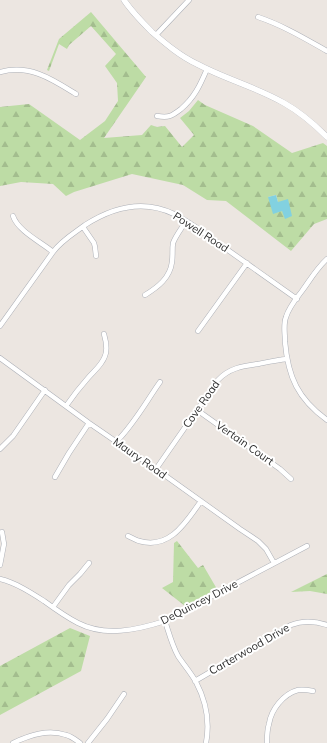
<svg xmlns="http://www.w3.org/2000/svg" width="327" height="743" viewBox="0 0 327 743" font-family="Mulish,sans-serif">
	<style>
		.forest { fill: url(#forest-firs); fill-rule: evenodd }
		.water { fill: #82d1e0 }
		.lines { fill: none; stroke-linecap: round; stroke-linejoin: round }
		.minor-casing { stroke: #adb0b7; stroke-width: 5.5 }
		.tertiary-casing { stroke: #adb0b7; stroke-width: 6 }
		.minor { stroke: #fff; stroke-width: 4.5 }
		.tertiary { stroke: #fff; stroke-width: 5.5 }
		.labels { text-anchor: middle; dominant-baseline: central; stroke-width: 4; stroke-linejoin: round; paint-order: stroke }
		.street-label { font-size: 11px; fill: #2d2d2d; stroke: #fff }
	</style>
	<defs>
		<pattern id="forest-firs" width="22" height="20" patternUnits="userSpaceOnUse"><rect width="22" height="20" fill="#bddca5"/><path d="M5 1l3.5 6h-7zM16 11l3.5 6h-7z" fill="#a3bd8e"/></pattern>
	</defs>
	<rect width="100%" height="100%" fill="#ece6e1"/>
	<!-- forest -->
	<path class="forest" d="M91,12L146,77L104,138L142,135L151,125L157,127L165,126L182,147L194,135L180,118L189,111L198,100L205,105L253,126L292,153L323,143L327,146V219L314,224L291,251L226,201L207,200L183,185L132,174L74,192L66,196L53,184L21,182L0,186V107L29,104L80,140L105,121L118,101L117,83L105,66L116,54L91,26L69,45L67,49L59,44L49,71L47,70L59,39ZM276,195L278,202L292,216L282,211L268,197Z
		M177,541L198,568L203,565L217,589L185,606L162,588L173,582L174,543Z
		M327,574V594L310,591L291,592Z
		M70,628L90,636L81,671L0,715V666Z"/>
	<!-- water -->
	<path class="water" d="M276,195L278,202L288,199L292,216L285,219L282,211L273,214L268,197Z"/>
	<g class="lines">
		<!-- minor casing -->
		<g class="minor-casing">
			<path id="minor" d="M258,17C282,25 304,38 327,51
				M156,35L189,0
				M0,72C30,64 52,79 76,94
				M157,116C169,118 172,116 181,109C195,97 200,85 207,69
				M13,216C18,231 41,242 53,252
				M83,227L94,243L95,247L96,256
				M327,259C317,268 310,280 302,291C296,299 289,307 286,317C283,325 285,333 285,342C288,377 298,399 327,420
				M145,295C158,287 170,278 172,262C173,255 172,249 173,243C176,235 182,228 186,221
				M0,326L53,252C62,240 73,234 85,225C113,207 143,199 174,214C192,223 208,236 225,248C249,265 273,282 297,299
				M198,331L247,263
				M0,358L89,423L156,469L240,529L258,541L266,549L274,563
				M66,406C73,396 80,387 88,378C94,371 102,365 105,356C108,349 106,341 104,334
				M197,410L280,469L291,479
				M117,441C134,424 146,402 160,382
				M0,449L13,436L45,390
				M156,469L218,380C229,368 243,366 258,364C268,362 277,360 287,359
				M55,477L69,453L89,423
				M128,536C132,538 136,540 139,541C170,550 186,522 201,501
				M0,565L4,544L2,532
				M0,579C16,583 30,592 44,601C55,609 66,617 78,623C105,637 137,630 165,621L307,546
				M53,607L69,585L80,574L89,563
				M165,621C169,633 172,645 178,656C184,665 191,673 196,682C206,701 210,722 206,743
				M195,681L291,625C303,620 315,621 327,625
				M13,743C30,735 48,729 66,735C71,736 76,740 80,743
				M88,743L107,719L124,694
				M267,743C267,737 267,730 269,724C271,710 283,694 298,690C303,689 308,690 313,691"/>
		</g>
		<!-- tertiary casing -->
		<g class="tertiary-casing">
			<path id="tertiary" d="M124,0C132,12 142,22 152,32C166,44 180,56 197,64C225,79 256,87 284,103C300,112 314,124 327,137"/>
		</g>
		<!-- minor -->
		<use href="#minor" class="minor"/>
		<!-- tertiary -->
		<use href="#tertiary" class="tertiary"/>
	</g>
	<g class="labels">
		<!-- street labels -->
		<g class="street-label">
			<text transform="translate(201 232) rotate(33)">Powell Road</text>
			<text transform="translate(201 404) rotate(-55)">Cove Road</text>
			<text transform="translate(245 443) rotate(35)">Vertain Court</text>
			<text transform="translate(140 458) rotate(35)">Maury Road</text>
			<text transform="translate(199 602) rotate(-27)">DeQuincey Drive</text>
			<text transform="translate(249 649) rotate(-30)">Carterwood Drive</text>
		</g>
	</g>
</svg>
